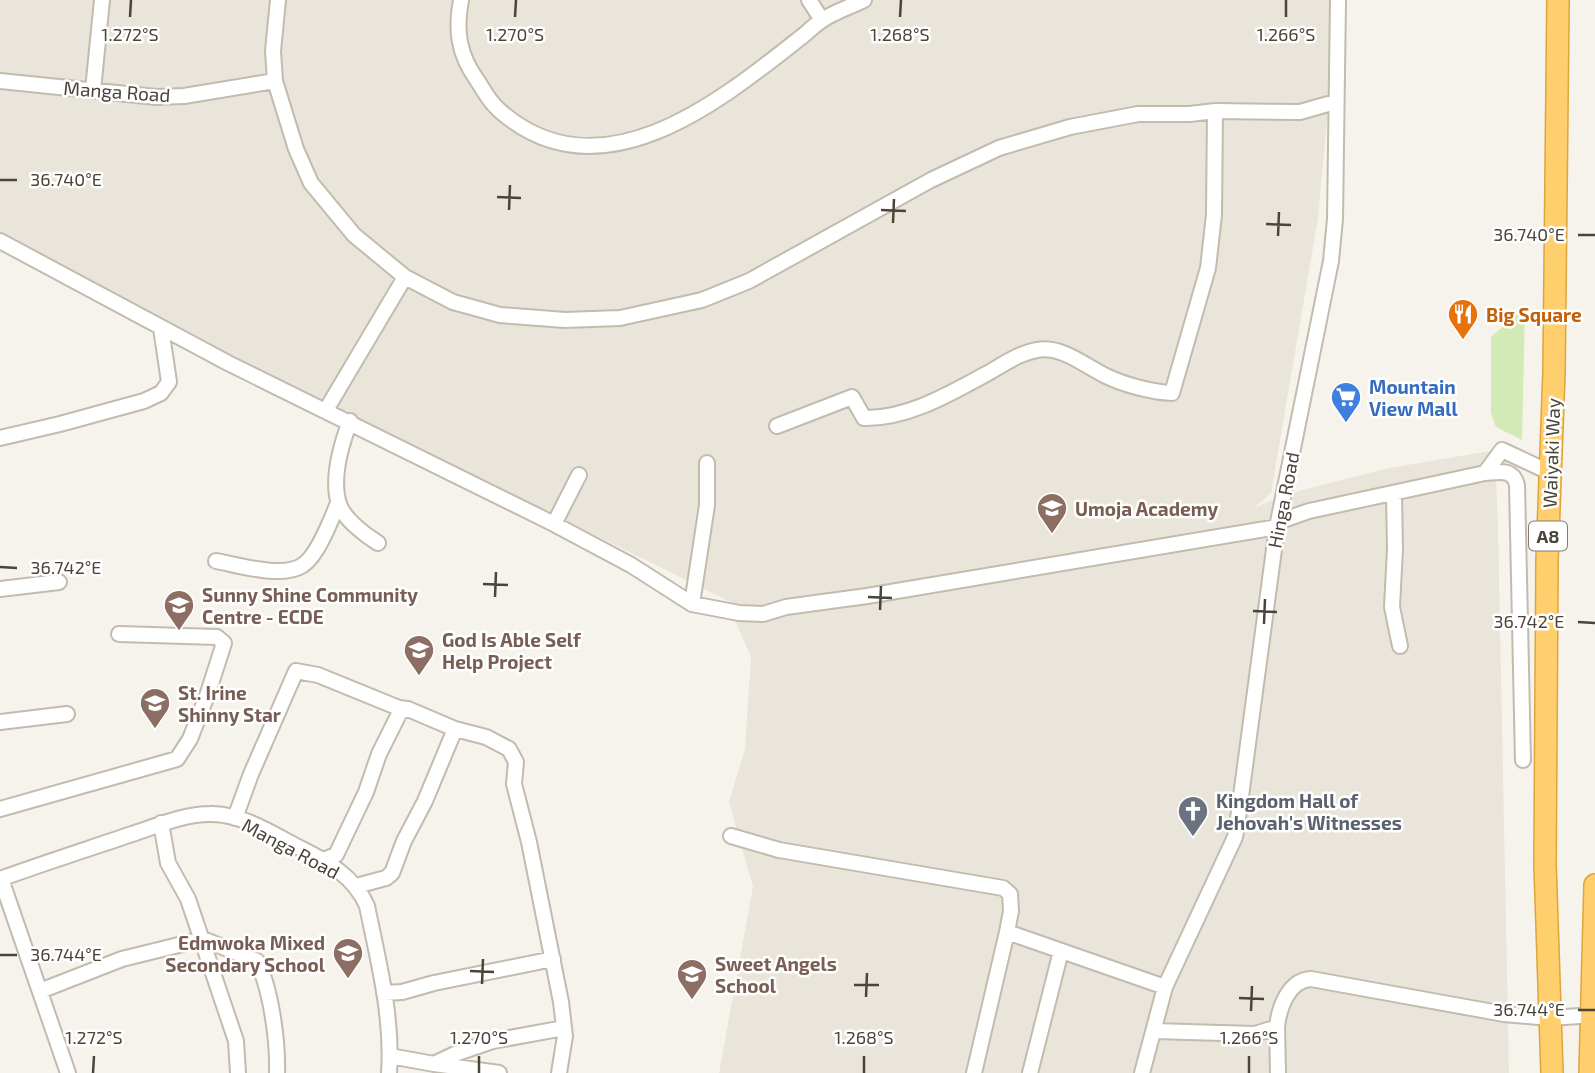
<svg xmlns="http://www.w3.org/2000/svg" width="1595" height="1073" viewBox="0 0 1595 1073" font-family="'Exo 2',sans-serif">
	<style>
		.residential { fill: #eae5da }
		.green { fill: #d2eab5 }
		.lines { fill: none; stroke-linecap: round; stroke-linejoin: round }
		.minor-casing { stroke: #c2bbae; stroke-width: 18 }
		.highway-casing { stroke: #e0a43c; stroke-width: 24 }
		.minor { stroke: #fff; stroke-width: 14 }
		.highway { stroke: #ffcf6e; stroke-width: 21 }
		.ticks { fill: none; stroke: #4b4439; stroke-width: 2.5 }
		.labels { text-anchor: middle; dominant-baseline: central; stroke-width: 5; stroke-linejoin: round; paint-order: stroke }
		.shield { fill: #fff; stroke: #817c74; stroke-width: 2 }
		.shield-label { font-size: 18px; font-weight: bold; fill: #4b4439 }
		.street-label { font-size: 19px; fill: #4b4439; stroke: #fff }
		.food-label { font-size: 19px; font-weight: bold; fill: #c56008; stroke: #fff; text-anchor: start }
		.shop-label { font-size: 19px; font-weight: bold; fill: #366cbe; stroke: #fff; text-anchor: start }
		.education-label { font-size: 19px; font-weight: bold; fill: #785e54; stroke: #fff; text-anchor: start }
		.worship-label { font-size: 19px; font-weight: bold; fill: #5b616d; stroke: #fff; text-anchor: start }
		.ticks-label { font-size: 18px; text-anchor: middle; fill: #4b4439; stroke: #fff; stroke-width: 5; stroke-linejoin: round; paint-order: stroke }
	</style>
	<rect width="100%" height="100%" fill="#f6f3ec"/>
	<!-- residential -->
	<path class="residential" d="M0,0H1338L1318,218L1271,493L1255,507L1295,492L1390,468L1490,451L1496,481L1498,526L1509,1073H719L753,887L729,802L745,749L751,657L733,616L848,600L741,607L0,242Z"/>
	<!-- green -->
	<path class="green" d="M1525,307L1522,440L1496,427L1491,413V337Z"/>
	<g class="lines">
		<!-- minor casing -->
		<g class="minor-casing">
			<path id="minor" d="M278,0L273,51L275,81L296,149L311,183L354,235L405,277L453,302L500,315L565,320L620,318L702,300L749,281L931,180L999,148L1070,127L1138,114H1190L1215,111L1300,112L1328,104H1336
				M461,0C455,31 459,55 477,80C485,92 488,100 499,110C599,199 718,103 800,38C807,33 813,26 821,21C833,12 850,7 864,0
				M809,0L822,20
				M0,81L156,97L184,96L275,81
				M93,90L102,0
				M0,241L228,363L554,524L631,565L692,604L739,613L763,614L786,607L867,596L1277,527
				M326,410L405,277
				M350,421C341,445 331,479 339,504C344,519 365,535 378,543
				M777,426L852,397L864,418C908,419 951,393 988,373C1004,364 1019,353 1037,350C1061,345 1085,366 1106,376C1125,385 1151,392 1172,393L1208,268L1214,215L1215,111
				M0,438L60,424L144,401L161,393L169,382L161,328
				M1485,473L1502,450L1551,473
				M1394,493L1395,549L1392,607L1400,646
				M1278,522L1309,511L1485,473C1499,472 1513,468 1517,485L1523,760
				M554,524L579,475
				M216,561C238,565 283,579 303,565C318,555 331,520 338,503
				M0,589L59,582
				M692,604L707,505V463
				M0,722L67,714
				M0,809L177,759L190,739L208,693L224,643L217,637L119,634
				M235,818L251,774L296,671L318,675L399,708L408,709
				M161,823L168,863L188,899L236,1041L238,1073
				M731,836L779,850L1003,888L1010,894L1011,911L1007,932L1165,987
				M323,860L336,855L366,792L379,754L400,712L408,709L455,729
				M0,879C44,863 88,849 132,834C157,826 183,814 210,814C241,813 273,834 300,848C328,862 354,876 367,906C378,960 393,1017 389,1073
				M1,879L68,1073
				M356,886L386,878L392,873L404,841L425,801L455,729L486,737L509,749L516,762L514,784L529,842L561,1002L565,1036L559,1073
				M40,991L122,959L203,939L257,961C271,989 278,1041 277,1073
				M384,993L402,992L434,983L553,959
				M1277,1027L1278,1073
				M1154,1031L1255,1034L1277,1027C1279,1007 1289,980 1311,979L1504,1014L1550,1018L1595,1015
				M390,1056L434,1064L455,1054L493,1041L564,1028
				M434,1064L499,1073
				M974,1073L1007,932
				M1030,1073L1061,951
				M1142,1073L1165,987L1235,837L1237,826L1277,527L1331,261L1335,219L1338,0"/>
		</g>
		<!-- highway casing -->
		<g class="highway-casing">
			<path id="highway" d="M1552,1073L1545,864L1547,561L1554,372L1558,0
				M1590,1073L1595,885"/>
		</g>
		<!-- minor -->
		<use href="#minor" class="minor"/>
		<!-- highway -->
		<use href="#highway" class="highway"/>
	</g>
	<!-- ticks -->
	<path class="ticks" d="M130,17L131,0M515,17L516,0M900,17L901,0M1286,17V0M0,180H17M497,197L521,198M509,210L510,185M881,210L906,211M893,223L894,199M1266,224L1291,225M1578,235H1595M1278,236L1279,212M0,567L17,568M483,584L508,585M495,597L496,572M868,597L892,598M880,610L881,586M1253,611L1277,612M1578,622L1595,623M1264,624L1265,599M0,955H17M470,971L494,972M482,984L483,959M854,985H879M866,997L867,973M1239,998L1264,999M1578,1010H1595M1251,1011L1252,986M93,1073L94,1056M479,1073V1056M864,1073V1056M1249,1073V1056"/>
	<!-- icons -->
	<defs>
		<g id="restaurant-pin" transform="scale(1.575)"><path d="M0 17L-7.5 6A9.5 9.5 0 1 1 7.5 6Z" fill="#e8710a" stroke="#fff"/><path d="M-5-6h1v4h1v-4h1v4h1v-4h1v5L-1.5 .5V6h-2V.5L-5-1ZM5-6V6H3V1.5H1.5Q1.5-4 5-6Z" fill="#fff"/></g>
		<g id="supermarket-pin" transform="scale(1.575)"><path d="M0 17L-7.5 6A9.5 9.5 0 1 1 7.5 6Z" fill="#3f7fe0" stroke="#fff"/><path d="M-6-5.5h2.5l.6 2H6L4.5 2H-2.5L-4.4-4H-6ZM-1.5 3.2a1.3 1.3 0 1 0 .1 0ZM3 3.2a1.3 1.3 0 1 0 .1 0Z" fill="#fff"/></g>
		<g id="school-pin" transform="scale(1.575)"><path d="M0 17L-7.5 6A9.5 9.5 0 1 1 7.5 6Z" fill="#8d6e63" stroke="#fff"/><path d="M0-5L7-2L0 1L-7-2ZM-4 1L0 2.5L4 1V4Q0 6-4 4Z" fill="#fff"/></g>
		<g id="church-pin" transform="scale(1.575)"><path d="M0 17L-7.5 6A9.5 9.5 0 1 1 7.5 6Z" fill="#6b7280" stroke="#fff"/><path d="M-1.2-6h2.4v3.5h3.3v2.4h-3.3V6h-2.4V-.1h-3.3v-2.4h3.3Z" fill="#fff"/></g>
	</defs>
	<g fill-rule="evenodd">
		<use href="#restaurant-pin" x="1463" y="314"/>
		<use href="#supermarket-pin" x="1346" y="397"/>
		<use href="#school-pin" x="1052" y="508"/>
		<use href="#school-pin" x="179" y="605"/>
		<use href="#school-pin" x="419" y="650"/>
		<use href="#school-pin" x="155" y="703"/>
		<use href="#church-pin" x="1193" y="811"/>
		<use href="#school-pin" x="348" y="953"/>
		<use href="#school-pin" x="692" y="974"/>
	</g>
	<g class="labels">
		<!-- shield labels -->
		<rect class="shield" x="1529" y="521.5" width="38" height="29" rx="5"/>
		<g class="shield-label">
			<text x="1548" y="536">A8</text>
		</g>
		<!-- street labels -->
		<g class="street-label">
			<text transform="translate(117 91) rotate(4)">Manga Road</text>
			<text transform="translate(1551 453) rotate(-88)">Waiyaki Way</text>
			<text transform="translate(1283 500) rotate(-79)">Hinga Road</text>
			<text transform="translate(291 848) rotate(28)">Manga Road</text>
		</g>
		<!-- food labels -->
		<g class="food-label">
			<text x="1486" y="314">Big Square</text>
		</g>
		<!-- shop labels -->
		<g class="shop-label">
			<text x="1369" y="386">Mountain<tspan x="1369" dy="22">View Mall</tspan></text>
		</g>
		<!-- education labels -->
		<g class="education-label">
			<text x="1075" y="508">Umoja Academy</text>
			<text x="202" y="594">Sunny Shine Community<tspan x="202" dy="22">Centre - ECDE</tspan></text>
			<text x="442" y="639">God Is Able Self<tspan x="442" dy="22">Help Project</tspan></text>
			<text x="178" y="692">St. Irine<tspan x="178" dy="22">Shinny Star</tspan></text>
			<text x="325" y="942" text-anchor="end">Edmwoka Mixed<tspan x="325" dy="22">Secondary School</tspan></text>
			<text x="715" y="963">Sweet Angels<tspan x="715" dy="22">School</tspan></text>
		</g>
		<!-- worship labels -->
		<g class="worship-label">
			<text x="1216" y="800">Kingdom Hall of<tspan x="1216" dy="22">Jehovah's Witnesses</tspan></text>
		</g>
	</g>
	<g class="ticks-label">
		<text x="130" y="41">1.272°S</text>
		<text x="515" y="41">1.270°S</text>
		<text x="900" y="41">1.268°S</text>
		<text x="1286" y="41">1.266°S</text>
		<text x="66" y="186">36.740°E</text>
		<text x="1529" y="241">36.740°E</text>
		<text x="66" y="574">36.742°E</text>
		<text x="1529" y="628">36.742°E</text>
		<text x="66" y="961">36.744°E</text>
		<text x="1529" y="1016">36.744°E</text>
		<text x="94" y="1044">1.272°S</text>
		<text x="479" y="1044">1.270°S</text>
		<text x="864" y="1044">1.268°S</text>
		<text x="1249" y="1044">1.266°S</text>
	</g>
</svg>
